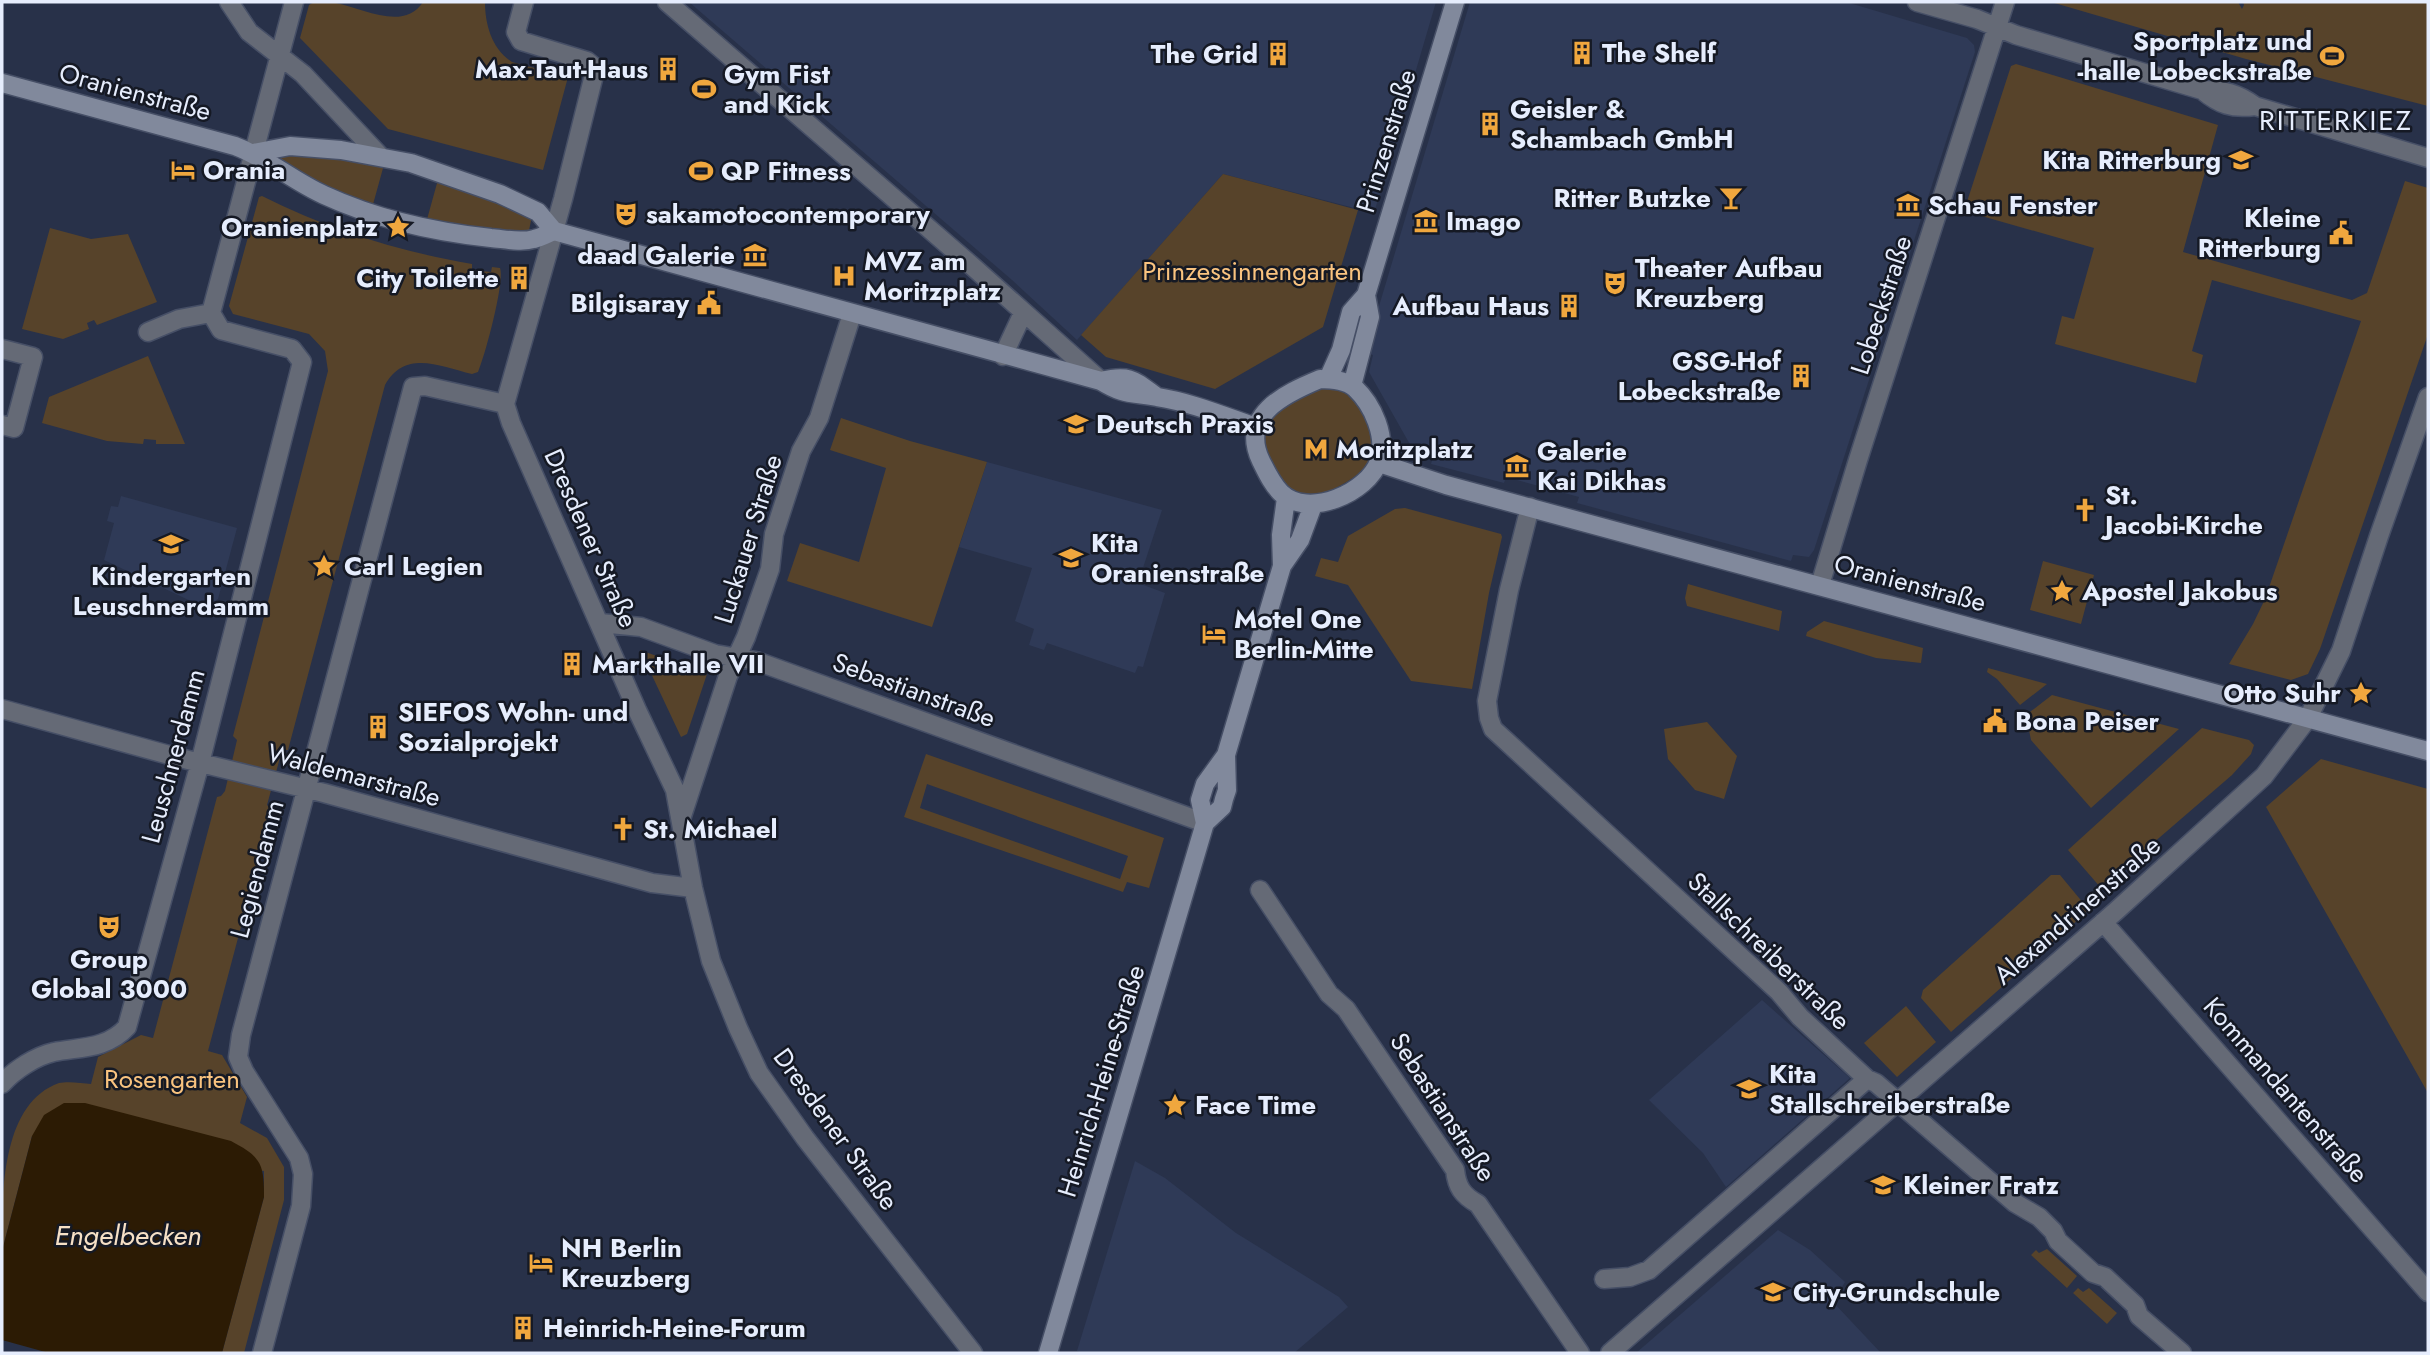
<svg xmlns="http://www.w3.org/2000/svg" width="2430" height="1355" viewBox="0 0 2430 1355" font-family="Jost,sans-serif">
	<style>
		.built { fill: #2f3a57 }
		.green { fill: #57432a; fill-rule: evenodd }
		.water { fill: #2c1b04 }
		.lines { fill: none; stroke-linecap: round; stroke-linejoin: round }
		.street-casing { stroke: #464f66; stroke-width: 21 }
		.secondary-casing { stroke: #464f66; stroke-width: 21 }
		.street { stroke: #656a76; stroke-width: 18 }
		.secondary { stroke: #81899c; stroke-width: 18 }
		.labels { text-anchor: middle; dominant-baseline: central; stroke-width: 5; stroke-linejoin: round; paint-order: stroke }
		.poi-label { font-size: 26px; font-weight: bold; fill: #e6edfd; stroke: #151924; text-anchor: start }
		.street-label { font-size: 26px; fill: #e6edfd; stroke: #151924 }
		.park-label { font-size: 26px; fill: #f9c37f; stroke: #151924 }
		.neighbourhood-label { font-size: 28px; letter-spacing: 2px; fill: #e6edfd; stroke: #151924 }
		.water-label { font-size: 28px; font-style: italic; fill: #f6e0c6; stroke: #151924 }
	</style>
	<rect width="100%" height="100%" fill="#283149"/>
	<!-- built -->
	<path class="built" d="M689,2H1436L1374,213L1223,174L1077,340L1012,280Z
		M1470,2H1846L1967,38L1974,45L1975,52L1814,550L1809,557L1793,555L1791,561L1577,503L1579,497L1506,477L1504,483L1431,464L1433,457L1417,453L1412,448L1369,372L1373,355L1365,353Z
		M987,462L1162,510L1138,583L1165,593L1143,667L1138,666L1135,673L1047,643L1044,650L1029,645L1034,629L1015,621L1032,568L959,547Z
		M121,496L237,528L218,599L210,605L197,604L104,560L114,523L107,521L111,506L118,507Z
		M1762,1000L1850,1078L1726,1187L1703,1153L1649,1100Z
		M1135,1161L1165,1178L1236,1233L1339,1297L1348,1307L1294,1353H1083L1077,1351Z
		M1778,1230L1810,1250L1845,1282L1833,1302L1881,1353H1636Z"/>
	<!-- green -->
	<path class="green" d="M314,2C321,2 329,1 336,3C362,8 404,32 423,2H485C485,25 492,49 512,62L568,77L543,170L388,129L300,38L309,5Z
		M2051,2H2238L2242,9L2244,5L2243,2H2428V106L2246,59Z
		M2016,64L2218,125L2183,252L2352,300L2367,293L2405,181L2428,188V334L2320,649L2308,674L2291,680L2229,664L2253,624L2265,599L2361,321L2212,280L2192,351L2203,355L2196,383L2055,344L2062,316L2074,319L2094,248L1964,211L2011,66Z
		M288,154L385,161L372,208L335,194L281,162V156Z
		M1223,174L1358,210L1323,327L1215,389L1106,357L1081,335Z
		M439,176L532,216L528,235L426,223Z
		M262,196C330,230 397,251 472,264V270L491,272L492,267L500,268C505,282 485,356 478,372L472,374C440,366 405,349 385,385L288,750H284L281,754L267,805L272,810L208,1051L222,1055L247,1097L240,1123L267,1138L284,1167V1200L244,1353H222L264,1197V1171L32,1136L2,1251C2,1197 0,1104 59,1083C68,1081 82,1083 91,1084L98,1057L141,1035L153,1038L217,797L221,796L225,791L237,740L233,736L328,371L325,351L309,334L233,314L229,306L259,197Z
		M50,228L91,239L128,234L157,302L97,325L94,320L87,323L89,329L63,339L22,329Z
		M148,356L185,444H156V440L144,439L143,444L107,441L42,423L49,397Z
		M1326,387C1345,389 1355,399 1363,414C1382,447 1375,466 1343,484C1316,500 1293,503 1276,472C1257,437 1259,423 1293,402C1304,394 1313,389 1326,387Z
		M841,418L910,441L987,462L932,627L787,581L800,543L859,562L886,468L830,450Z
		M1405,508L1501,534L1502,537L1489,593L1472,689L1411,681L1348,585L1315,576L1321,558L1338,562L1348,536L1395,509Z
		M2043,561L2094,575L2081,624L2030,610Z
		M1688,584L1782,611L1779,631L1687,606L1685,598Z
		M1824,621L1923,648L1921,663L1876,658L1806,636L1807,632Z
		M640,650L707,674L687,734L681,737Z
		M1988,668L2047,684L2020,705L1997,679L1987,672Z
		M2052,695L2179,729L2091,808L2031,740L2026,715Z
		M1707,722L1737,756L1724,799L1695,790L1668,759L1664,729Z
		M2202,728L2249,740L2254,745L2251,754L2232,775L2101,888L2068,850Z
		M926,754L1164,838L1149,888L1127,882L1123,892L904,817ZM927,784L1128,856L1120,879L920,808Z
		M2321,759L2428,789V1093L2266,807Z
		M2051,875H2060L2089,910L1951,1032L1921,998L1923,990Z
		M1906,1006L1936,1042L1897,1077L1864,1043Z
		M2047,1249L2077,1276L2067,1288L2031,1255L2036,1250L2039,1253Z
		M2078,1288L2083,1292L2089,1288L2117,1313L2107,1324L2073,1293Z"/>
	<!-- water -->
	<path class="water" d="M64,1103H85L231,1141C261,1157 264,1163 264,1197L222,1353H49L2,1340V1251L32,1136L44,1115Z"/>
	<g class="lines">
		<!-- street casing -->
		<g class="street-casing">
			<path id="street" d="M229,2L249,32L303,74L379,155
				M667,2L971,265L1101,381
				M1917,2L1977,19L2016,35L2202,90C2224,90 2237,93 2255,106L2428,158
				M2202,90C2220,105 2232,109 2255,106
				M148,332L179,319L211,313
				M2,349L33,357L14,428L2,425
				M1003,356L1023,313
				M505,404L511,423L637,710L675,790L693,888L711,961L738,1028L759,1073L805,1138L973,1353
				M505,404L563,199L594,75L593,66L587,61L521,41L516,32L524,2
				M1530,507L1509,590L1487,701L1489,718L1493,729L1779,992L1800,1017L1867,1079L1876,1083L2015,1203L2039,1217L2053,1231L2058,1241L2093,1273L2105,1277L2135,1305L2139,1316L2182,1353
				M1820,585L1858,460L2005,2
				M600,623L641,627L715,654L756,661L1205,823
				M2,709L180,758L324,793L652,883L693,888
				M681,819L728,676L746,637L770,569L774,534L801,451L819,418L852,314
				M1260,890L1329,994L1346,1009L1455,1170C1457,1187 1462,1195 1478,1204L1580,1353
				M2103,922L2428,1292
				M2,1084C14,1070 36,1056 54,1052C81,1047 107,1049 127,1027L200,763L302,362L292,349L221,330L211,313L294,2
				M1604,1279L1630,1277L1649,1270L1867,1079
				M262,1353L301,1206L303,1174L299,1158L244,1071L238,1057L241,1035L413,387L425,386L505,404
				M1610,1353L2116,911L2264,776L2308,718L2341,651L2379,536L2428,397"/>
		</g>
		<!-- secondary casing -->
		<g class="secondary-casing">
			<path id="secondary" d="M2,83L235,146C267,158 293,181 324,195C376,219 434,232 491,238C504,239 521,243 534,239C540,238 547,234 554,231
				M253,153L290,146L341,150L411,163L500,194L538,212L554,231L1101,381C1125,396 1132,392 1157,397C1190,402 1224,416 1256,427
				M1320,379C1331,379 1346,380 1355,388C1373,405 1387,437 1379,461C1368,493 1308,519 1281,493C1272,484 1267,473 1261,461C1239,415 1284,394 1320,379Z
				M1328,379L1341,350L1351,312L1366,295L1455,2
				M1101,381C1130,374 1134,380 1157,397
				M1352,386L1370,317L1366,295
				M1379,463L1446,485L2428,751
				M1282,566L1281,535L1286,498
				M1205,823L1200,800L1205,784L1226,755
				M1048,1353L1205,823L1222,807L1224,799L1227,790L1226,755L1282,566L1300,540L1313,505"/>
		</g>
		<!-- street -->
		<use href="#street" class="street"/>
		<!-- secondary -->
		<use href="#secondary" class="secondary"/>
	</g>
	<!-- icons -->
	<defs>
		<g id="building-bare" transform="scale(1.89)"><path d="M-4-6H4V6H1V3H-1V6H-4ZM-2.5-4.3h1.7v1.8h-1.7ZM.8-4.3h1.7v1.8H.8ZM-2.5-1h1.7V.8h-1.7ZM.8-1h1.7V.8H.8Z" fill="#f0a73e" stroke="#151924" stroke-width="2.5" paint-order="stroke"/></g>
		<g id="stadium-bare" transform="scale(1.89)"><path d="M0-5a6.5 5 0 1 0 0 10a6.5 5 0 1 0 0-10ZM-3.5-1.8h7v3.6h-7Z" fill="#f0a73e" stroke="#151924" stroke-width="2.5" paint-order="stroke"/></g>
		<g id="school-bare" transform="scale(1.89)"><path d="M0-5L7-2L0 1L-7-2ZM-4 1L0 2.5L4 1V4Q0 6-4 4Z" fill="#f0a73e" stroke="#151924" stroke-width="2.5" paint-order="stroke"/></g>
		<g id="hotel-bare" transform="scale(1.89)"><path d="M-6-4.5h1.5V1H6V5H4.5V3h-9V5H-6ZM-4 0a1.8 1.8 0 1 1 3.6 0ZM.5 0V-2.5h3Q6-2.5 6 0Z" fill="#f0a73e" stroke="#151924" stroke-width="2.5" paint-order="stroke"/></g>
		<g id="bar-bare" transform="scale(1.89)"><path d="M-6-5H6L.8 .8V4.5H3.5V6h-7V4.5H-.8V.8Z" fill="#f0a73e" stroke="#151924" stroke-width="2.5" paint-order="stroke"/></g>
		<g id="museum-bare" transform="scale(1.89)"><path d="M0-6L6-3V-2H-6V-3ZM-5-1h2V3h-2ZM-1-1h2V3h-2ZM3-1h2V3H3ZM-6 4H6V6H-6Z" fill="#f0a73e" stroke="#151924" stroke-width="2.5" paint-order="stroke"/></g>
		<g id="theatre-bare" transform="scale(1.89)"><path d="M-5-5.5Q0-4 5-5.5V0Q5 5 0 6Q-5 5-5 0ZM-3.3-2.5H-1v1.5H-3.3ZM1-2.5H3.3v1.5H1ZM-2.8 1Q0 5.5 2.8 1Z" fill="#f0a73e" stroke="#151924" stroke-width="2.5" paint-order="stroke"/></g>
		<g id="sight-bare" transform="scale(1.89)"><path d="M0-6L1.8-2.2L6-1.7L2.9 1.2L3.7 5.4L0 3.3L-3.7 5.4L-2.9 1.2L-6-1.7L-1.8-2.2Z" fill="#f0a73e" stroke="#151924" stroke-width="2.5" paint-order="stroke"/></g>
		<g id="civic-bare" transform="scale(1.89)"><path d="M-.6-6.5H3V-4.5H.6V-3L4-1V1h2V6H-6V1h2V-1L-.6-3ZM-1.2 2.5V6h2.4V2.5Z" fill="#f0a73e" stroke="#151924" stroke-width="2.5" paint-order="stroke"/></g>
		<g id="hospital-bare" transform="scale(1.89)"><path d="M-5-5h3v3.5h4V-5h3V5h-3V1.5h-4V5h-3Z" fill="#f0a73e" stroke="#151924" stroke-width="2.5" paint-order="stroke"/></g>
		<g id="metro-bare" transform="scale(1.89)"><path d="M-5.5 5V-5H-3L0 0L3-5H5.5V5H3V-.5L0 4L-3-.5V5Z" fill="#f0a73e" stroke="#151924" stroke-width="2.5" paint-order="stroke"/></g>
		<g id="church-bare" transform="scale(1.89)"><path d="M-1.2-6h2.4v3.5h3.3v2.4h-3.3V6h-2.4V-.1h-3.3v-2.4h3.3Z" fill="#f0a73e" stroke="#151924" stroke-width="2.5" paint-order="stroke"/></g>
	</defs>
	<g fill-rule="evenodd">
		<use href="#building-bare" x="1582" y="53"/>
		<use href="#building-bare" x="1278" y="54"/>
		<use href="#stadium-bare" x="2332" y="56"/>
		<use href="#building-bare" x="668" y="69"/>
		<use href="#stadium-bare" x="704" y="89"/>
		<use href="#building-bare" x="1490" y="124"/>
		<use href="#school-bare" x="2241" y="160"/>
		<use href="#hotel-bare" x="183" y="170"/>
		<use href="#stadium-bare" x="701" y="171"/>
		<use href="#bar-bare" x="1731" y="198"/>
		<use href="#museum-bare" x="1908" y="205"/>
		<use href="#theatre-bare" x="626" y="214"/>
		<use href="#museum-bare" x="1426" y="221"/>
		<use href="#sight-bare" x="398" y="227"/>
		<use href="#civic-bare" x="2341" y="233"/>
		<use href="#museum-bare" x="755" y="255"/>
		<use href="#hospital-bare" x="844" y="276"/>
		<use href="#building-bare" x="519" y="278"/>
		<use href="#theatre-bare" x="1615" y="283"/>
		<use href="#civic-bare" x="709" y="303"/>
		<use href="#building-bare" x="1569" y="306"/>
		<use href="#building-bare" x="1801" y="376"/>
		<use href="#school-bare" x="1076" y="424"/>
		<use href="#metro-bare" x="1316" y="449"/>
		<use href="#museum-bare" x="1517" y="466"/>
		<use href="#church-bare" x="2085" y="510"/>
		<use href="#school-bare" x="171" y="544"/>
		<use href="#school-bare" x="1071" y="558"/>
		<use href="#sight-bare" x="324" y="566"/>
		<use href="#sight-bare" x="2062" y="591"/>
		<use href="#hotel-bare" x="1214" y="634"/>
		<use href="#building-bare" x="572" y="664"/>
		<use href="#sight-bare" x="2361" y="693"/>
		<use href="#civic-bare" x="1995" y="721"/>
		<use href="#building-bare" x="378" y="727"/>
		<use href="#church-bare" x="623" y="829"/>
		<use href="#theatre-bare" x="109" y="927"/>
		<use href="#school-bare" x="1749" y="1089"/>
		<use href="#sight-bare" x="1175" y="1105"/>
		<use href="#school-bare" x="1883" y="1185"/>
		<use href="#hotel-bare" x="541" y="1263"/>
		<use href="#school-bare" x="1773" y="1292"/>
		<use href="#building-bare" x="523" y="1328"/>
	</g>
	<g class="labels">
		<!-- poi labels -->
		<g class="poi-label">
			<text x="2312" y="41" text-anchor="end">Sportplatz und<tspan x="2312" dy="30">-halle Lobeckstraße</tspan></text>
			<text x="1602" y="53">The Shelf</text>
			<text x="1258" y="54" text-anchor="end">The Grid</text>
			<text x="648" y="69" text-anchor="end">Max-Taut-Haus</text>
			<text x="724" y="74">Gym Fist<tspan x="724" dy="30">and Kick</tspan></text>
			<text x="1510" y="109">Geisler &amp;<tspan x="1510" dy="30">Schambach GmbH</tspan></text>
			<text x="2221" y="160" text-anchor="end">Kita Ritterburg</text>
			<text x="203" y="170">Orania</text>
			<text x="721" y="171">QP Fitness</text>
			<text x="1711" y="198" text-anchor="end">Ritter Butzke</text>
			<text x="1928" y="205">Schau Fenster</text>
			<text x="646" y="214">sakamotocontemporary</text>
			<text x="2321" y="218" text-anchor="end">Kleine<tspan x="2321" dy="30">Ritterburg</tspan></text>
			<text x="1446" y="221">Imago</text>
			<text x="378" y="227" text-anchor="end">Oranienplatz</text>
			<text x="735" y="255" text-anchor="end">daad Galerie</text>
			<text x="864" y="261">MVZ am<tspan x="864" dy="30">Moritzplatz</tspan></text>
			<text x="1635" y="268">Theater Aufbau<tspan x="1635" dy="30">Kreuzberg</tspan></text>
			<text x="499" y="278" text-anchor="end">City Toilette</text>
			<text x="689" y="303" text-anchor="end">Bilgisaray</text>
			<text x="1549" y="306" text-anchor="end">Aufbau Haus</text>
			<text x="1781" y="361" text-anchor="end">GSG-Hof<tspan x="1781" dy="30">Lobeckstraße</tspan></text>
			<text x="1096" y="424">Deutsch Praxis</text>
			<text x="1336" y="449">Moritzplatz</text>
			<text x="1537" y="451">Galerie<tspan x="1537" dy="30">Kai Dikhas</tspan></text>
			<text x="2105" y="495">St.<tspan x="2105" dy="30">Jacobi-Kirche</tspan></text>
			<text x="1091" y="543">Kita<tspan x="1091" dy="30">Oranienstraße</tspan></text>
			<text x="344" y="566">Carl Legien</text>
			<text x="171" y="576" text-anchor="middle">Kindergarten<tspan x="171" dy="30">Leuschnerdamm</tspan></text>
			<text x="2082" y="591">Apostel Jakobus</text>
			<text x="1234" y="619">Motel One<tspan x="1234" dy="30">Berlin-Mitte</tspan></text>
			<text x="592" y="664">Markthalle VII</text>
			<text x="2341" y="693" text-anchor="end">Otto Suhr</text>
			<text x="398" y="712">SIEFOS Wohn- und<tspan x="398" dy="30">Sozialprojekt</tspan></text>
			<text x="2015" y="721">Bona Peiser</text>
			<text x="643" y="829">St. Michael</text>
			<text x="109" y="959" text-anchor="middle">Group<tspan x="109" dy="30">Global 3000</tspan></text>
			<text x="1769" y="1074">Kita<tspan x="1769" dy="30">Stallschreiberstraße</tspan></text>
			<text x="1195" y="1105">Face Time</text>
			<text x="1903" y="1185">Kleiner Fratz</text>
			<text x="561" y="1248">NH Berlin<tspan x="561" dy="30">Kreuzberg</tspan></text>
			<text x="1793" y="1292">City-Grundschule</text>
			<text x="543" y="1328">Heinrich-Heine-Forum</text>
		</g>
		<!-- street labels -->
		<g class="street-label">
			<text transform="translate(135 92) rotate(15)">Oranienstraße</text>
			<text transform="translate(1386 141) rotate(-73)">Prinzenstraße</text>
			<text transform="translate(1881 305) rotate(-72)">Lobeckstraße</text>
			<text transform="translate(591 538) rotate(66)">Dresdener Straße</text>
			<text transform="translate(748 539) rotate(-73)">Luckauer Straße</text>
			<text transform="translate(1910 583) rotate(15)">Oranienstraße</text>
			<text transform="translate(914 690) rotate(20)">Sebastianstraße</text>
			<text transform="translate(173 756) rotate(-75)">Leuschnerdamm</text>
			<text transform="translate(354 775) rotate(15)">Waldemarstraße</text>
			<text transform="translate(257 869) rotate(-75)">Legiendamm</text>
			<text transform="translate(2077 910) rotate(-41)">Alexandrinenstraße</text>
			<text transform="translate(1769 951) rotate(44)">Stallschreiberstraße</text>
			<text transform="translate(1101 1081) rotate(-73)">Heinrich-Heine-Straße</text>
			<text transform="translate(2286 1090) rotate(49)">Kommandantenstraße</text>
			<text transform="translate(1443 1107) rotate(57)">Sebastianstraße</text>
			<text transform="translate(836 1129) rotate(54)">Dresdener Straße</text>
		</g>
		<!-- park labels -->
		<g class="park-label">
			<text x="1252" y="271">Prinzessinnengarten</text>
			<text x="172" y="1079">Rosengarten</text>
		</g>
		<!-- neighbourhood labels -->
		<g class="neighbourhood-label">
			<text x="2336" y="120">RITTERKIEZ</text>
		</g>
		<!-- water labels -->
		<g class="water-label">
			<text x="128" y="1235">Engelbecken</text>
		</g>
	</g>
	<!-- border -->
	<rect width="2430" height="1355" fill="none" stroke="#e6edfd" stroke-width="7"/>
</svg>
